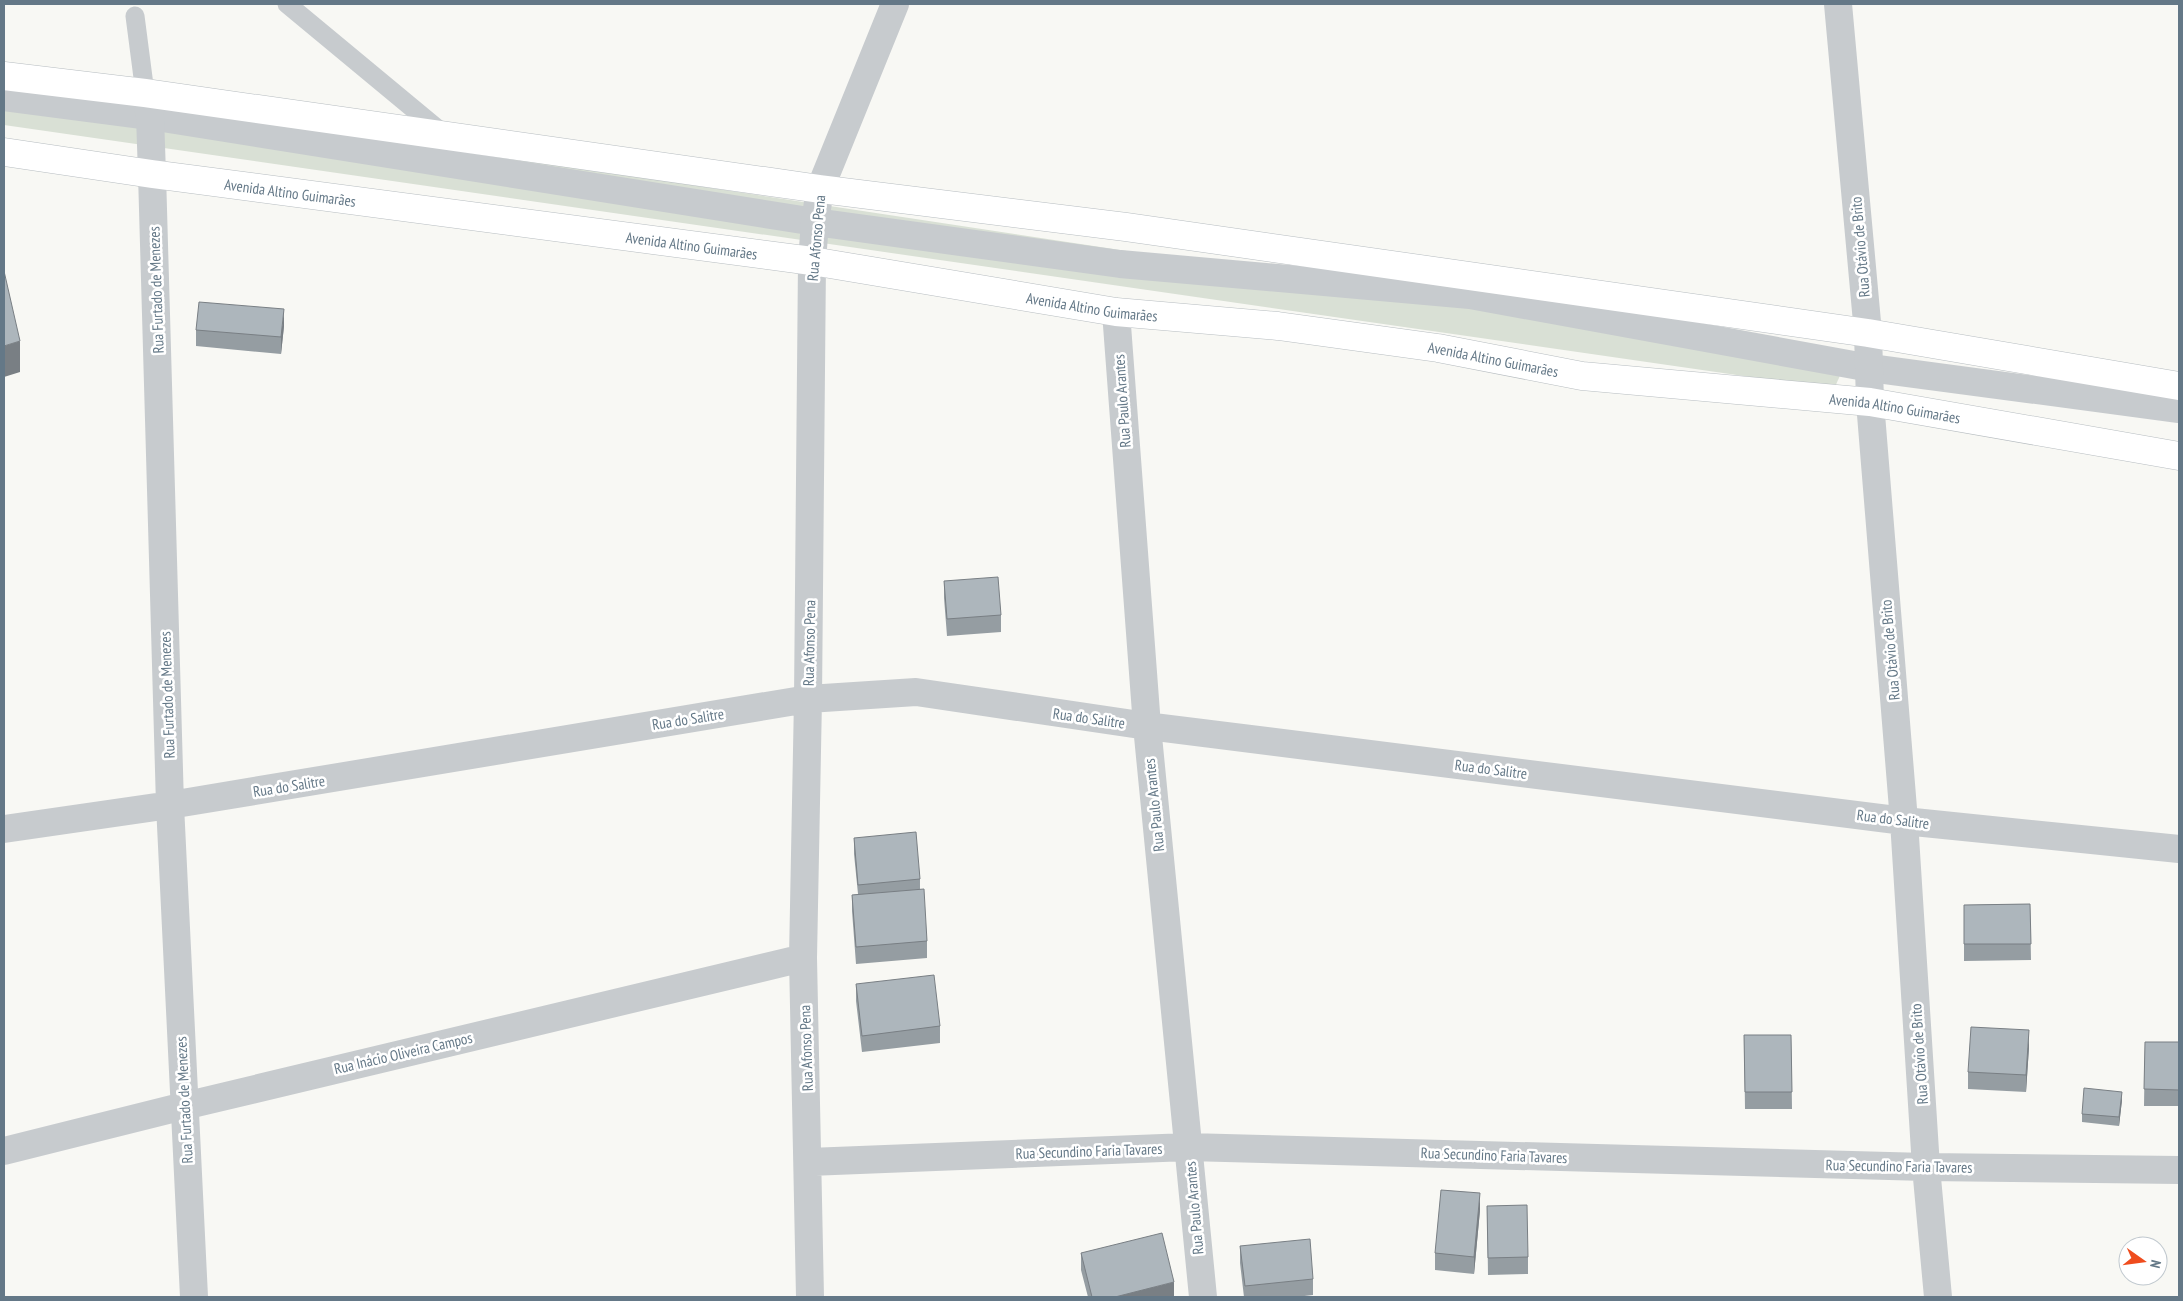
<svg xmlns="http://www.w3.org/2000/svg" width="2183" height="1301" viewBox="0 0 2183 1301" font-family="'PT Sans Narrow',sans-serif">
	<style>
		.green { fill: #d9e0d5 }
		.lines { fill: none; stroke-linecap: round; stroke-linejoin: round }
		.secondary-casing { stroke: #b7bdc1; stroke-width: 29 }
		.service { stroke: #c7cbce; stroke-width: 19 }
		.pedestrian { stroke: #c7cbce; stroke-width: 28 }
		.minor { stroke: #c7cbce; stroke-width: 28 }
		.secondary { stroke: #fff; stroke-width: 28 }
		.wall { fill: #959da2 }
		.shaded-wall { fill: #797f84 }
		.building { fill: #adb6bc; stroke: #797f84 }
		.labels { text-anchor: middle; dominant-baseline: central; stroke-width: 5; stroke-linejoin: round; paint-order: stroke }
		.street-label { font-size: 15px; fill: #647887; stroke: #fff }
	</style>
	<rect width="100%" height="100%" fill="#f8f8f4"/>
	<!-- green -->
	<path class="green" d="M4,81L1847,360L1834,389L4,125Z"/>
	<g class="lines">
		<!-- secondary casing -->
		<g class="secondary-casing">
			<g id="secondary">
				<path d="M4,76L145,93L820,189L1126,227L1868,333L2179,386"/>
				<path id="s1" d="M4,152L152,174L812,261L1116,312L1278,326L1438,348L1582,376L1870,402L2179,456"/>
			</g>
		</g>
		<!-- service -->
		<path class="service" d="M287,4L445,135
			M135,16L145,93"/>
		<!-- pedestrian -->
		<path class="pedestrian" d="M4,97L150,116L815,222L1120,264L1470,295L1870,368L2179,409"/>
		<!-- minor -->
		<path class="minor" d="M1838,4L1868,333L1870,402L1904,821L1926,1167L1938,1297
			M145,93L150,116L152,174L170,805L194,1297
			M1116,312L1147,726L1203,1297
			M4,829L170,805L808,699L916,692L1147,726L1904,821L2179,849
			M4,1151L184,1106L803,958
			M809,1162L1188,1147L1926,1167L2179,1170
			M810,1297L803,958L808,699L812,261L815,222L820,189L895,4"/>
		<!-- secondary -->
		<use href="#secondary" class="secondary"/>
	</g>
	<!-- wall -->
	<path class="wall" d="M284,326L281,354L196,346V330Z
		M944,581L1001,615V632L947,636L944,598Z
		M854,838L920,879V889L927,941V958L856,964L852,911V895L858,894L854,854Z
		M2030,904L2031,960L1964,961V905Z
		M856,984L940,1026V1043L862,1052L856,1001Z
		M1744,1035H1791L1792,1109H1745Z
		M2145,1042H2179V1106H2144Z
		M2029,1047L2026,1092L1968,1089V1072Z
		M2122,1100L2119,1126L2082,1122V1114Z
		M1487,1206L1528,1257V1274L1488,1275Z
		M1480,1210L1474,1274L1435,1270V1253Z
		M1240,1246L1313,1279V1295L1296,1297H1244L1240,1263Z
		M1081,1253L1174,1297H1088L1081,1270Z"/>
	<!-- shaded-wall -->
	<path class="shaded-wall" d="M284,309V326L281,354V337Z
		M20,341V372L4,377V346Z
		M2029,1030V1047L2026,1092V1075Z
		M2122,1092V1100L2119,1126V1117Z
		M1480,1193V1210L1474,1274V1257Z
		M1174,1282V1297H1115Z"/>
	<!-- building -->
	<path class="building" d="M4,271L20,341L4,346Z
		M199,302L284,309L281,337L196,330Z
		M998,577L1001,615L947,619L944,581Z
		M916,832L920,879L858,885L854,838Z
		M924,889L927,941L856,947L852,895Z
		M2030,904L2031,944H1964V905Z
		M934,975L940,1026L862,1036L856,984Z
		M1971,1027L2029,1030L2026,1075L1968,1072Z
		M1744,1035H1791L1792,1092H1745Z
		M2145,1042H2179V1090L2144,1089Z
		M2084,1088L2122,1092L2119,1117L2082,1114Z
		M1441,1190L1480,1193L1474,1257L1435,1253Z
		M1527,1205L1528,1257L1488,1258L1487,1206Z
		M1162,1233L1174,1282L1115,1297H1092L1081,1253Z
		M1310,1239L1313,1279L1245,1286L1240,1246Z"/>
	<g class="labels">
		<!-- street labels -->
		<g class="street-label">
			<text stroke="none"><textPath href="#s1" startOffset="289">Avenida Altino Guimarães</textPath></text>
			<text transform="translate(816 238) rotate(-85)">Rua Afonso Pena</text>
			<text stroke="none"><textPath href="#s1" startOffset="694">Avenida Altino Guimarães</textPath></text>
			<text transform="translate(1860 247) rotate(-95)">Rua Otávio de Brito</text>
			<text transform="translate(156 290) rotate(-92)">Rua Furtado de Menezes</text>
			<text stroke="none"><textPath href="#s1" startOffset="1099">Avenida Altino Guimarães</textPath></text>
			<text stroke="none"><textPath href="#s1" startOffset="1504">Avenida Altino Guimarães</textPath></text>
			<text transform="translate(1122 401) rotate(-94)">Rua Paulo Arantes</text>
			<text stroke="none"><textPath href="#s1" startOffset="1909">Avenida Altino Guimarães</textPath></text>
			<text transform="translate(809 643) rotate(-89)">Rua Afonso Pena</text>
			<text transform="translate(1890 650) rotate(-95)">Rua Otávio de Brito</text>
			<text transform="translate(167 695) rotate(-92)">Rua Furtado de Menezes</text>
			<text transform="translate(1089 718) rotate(8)">Rua do Salitre</text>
			<text transform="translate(688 719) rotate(-9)">Rua do Salitre</text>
			<text transform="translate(1491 769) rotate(7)">Rua do Salitre</text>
			<text transform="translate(289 786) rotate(-9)">Rua do Salitre</text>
			<text transform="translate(1154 805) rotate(-96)">Rua Paulo Arantes</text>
			<text transform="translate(1893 819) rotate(7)">Rua do Salitre</text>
			<text transform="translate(806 1048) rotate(-92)">Rua Afonso Pena</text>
			<text transform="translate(403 1053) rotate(-13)">Rua Inácio Oliveira Campos</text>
			<text transform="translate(1919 1054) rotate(-94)">Rua Otávio de Brito</text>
			<text transform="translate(184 1100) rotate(-93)">Rua Furtado de Menezes</text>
			<text transform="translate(1089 1151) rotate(-2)">Rua Secundino Faria Tavares</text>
			<text transform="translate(1494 1155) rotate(2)">Rua Secundino Faria Tavares</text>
			<text transform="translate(1899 1166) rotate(1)">Rua Secundino Faria Tavares</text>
			<text transform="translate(1194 1208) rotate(-95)">Rua Paulo Arantes</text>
		</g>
	</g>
	<!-- border -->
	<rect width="2183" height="1301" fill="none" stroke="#647887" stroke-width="10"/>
	<!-- north arrow -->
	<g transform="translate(2143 1261) rotate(104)"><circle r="24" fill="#ffffff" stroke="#c1c9cf"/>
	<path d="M0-4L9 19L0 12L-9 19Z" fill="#ef4c1d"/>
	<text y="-8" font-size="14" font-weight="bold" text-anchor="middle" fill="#647887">N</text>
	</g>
</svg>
